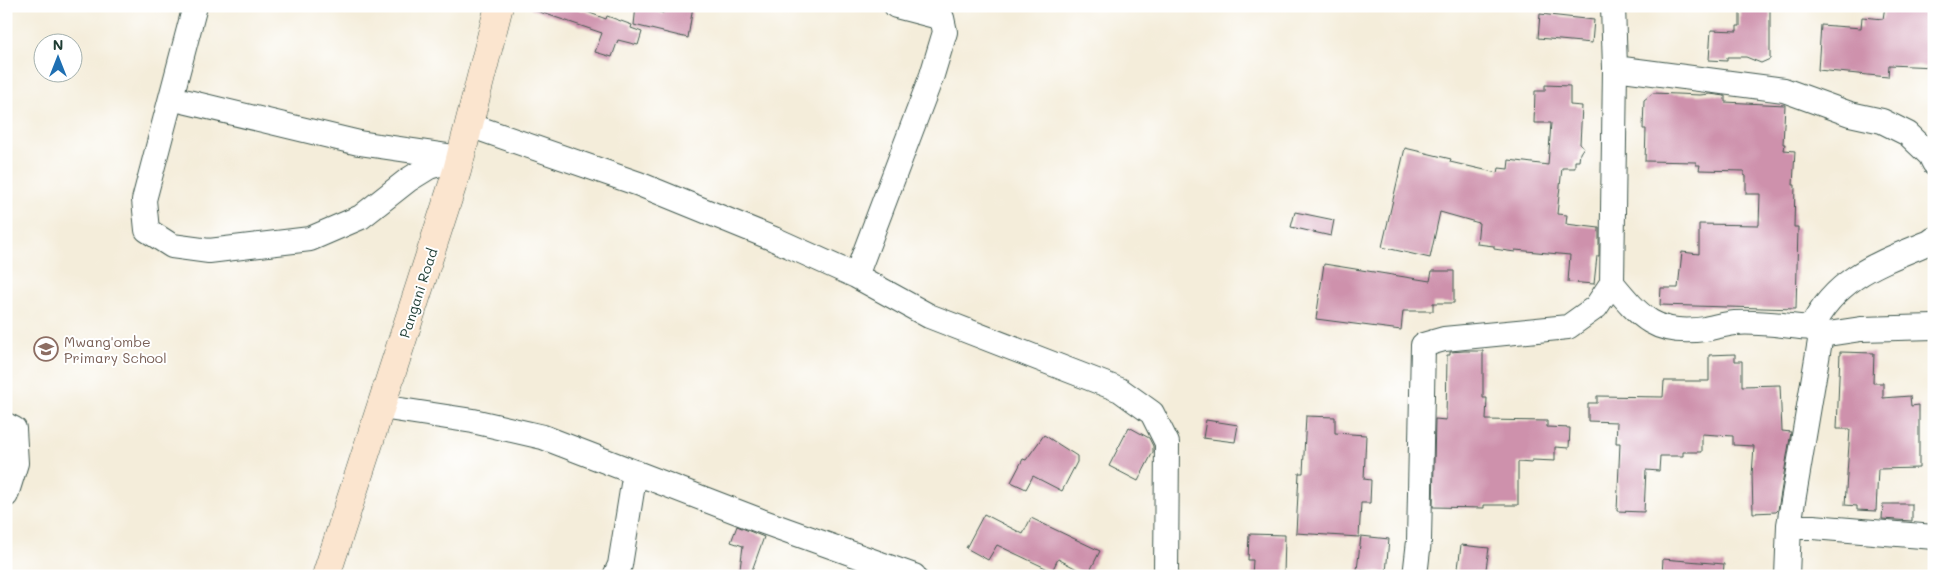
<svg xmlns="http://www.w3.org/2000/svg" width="1940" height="582" viewBox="0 0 1940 582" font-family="Mali,sans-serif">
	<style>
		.building { fill: #ce91ac }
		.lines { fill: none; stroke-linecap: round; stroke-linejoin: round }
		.minor-casing { stroke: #3f574d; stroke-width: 26 }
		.secondary-casing { stroke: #3f574d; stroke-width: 29 }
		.minor { stroke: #fff; stroke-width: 24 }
		.secondary { stroke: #fbe5cf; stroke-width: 28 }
		.labels { text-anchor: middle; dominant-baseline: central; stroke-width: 4; stroke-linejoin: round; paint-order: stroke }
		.street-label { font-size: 14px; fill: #1f3d34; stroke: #fff }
		.education-label { font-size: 14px; fill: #785e54; stroke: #fff; text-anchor: start }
	</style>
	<rect width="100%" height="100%" fill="#fff"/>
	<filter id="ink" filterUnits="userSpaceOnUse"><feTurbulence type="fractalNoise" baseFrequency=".02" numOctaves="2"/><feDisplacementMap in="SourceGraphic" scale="10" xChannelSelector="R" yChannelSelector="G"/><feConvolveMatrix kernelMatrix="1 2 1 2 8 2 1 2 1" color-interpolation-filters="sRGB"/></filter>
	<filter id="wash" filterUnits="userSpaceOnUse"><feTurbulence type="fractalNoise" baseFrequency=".0096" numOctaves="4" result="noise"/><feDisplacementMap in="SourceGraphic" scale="20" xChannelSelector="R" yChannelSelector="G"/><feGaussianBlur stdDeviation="1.12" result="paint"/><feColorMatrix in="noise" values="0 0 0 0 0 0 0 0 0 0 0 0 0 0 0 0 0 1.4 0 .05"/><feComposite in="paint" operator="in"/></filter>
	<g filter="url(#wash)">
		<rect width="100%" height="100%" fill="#f4edda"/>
		<g id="blocks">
			<!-- building -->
			<path class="building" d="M531,6H571L606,19L607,16L632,25L631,28L642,32L638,45L618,40L612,57L595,52L602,33L531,9Z
				M636,6L663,13L664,6H693L688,38L634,25Z
				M1740,6H1770V59L1761,63L1746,57H1727V61L1709,60L1711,30L1737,31V26H1740Z
				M1885,6H1934V67L1889,65L1888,77L1818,70L1821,25L1861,28L1862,17L1883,19Z
				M1540,14L1594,20L1592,43L1538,38Z
				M1545,85L1570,86V105L1582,106L1580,144L1584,147L1580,153L1579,161H1575V168H1562L1557,214L1567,215L1566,224L1599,228V256H1597L1594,284L1568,282L1570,255L1515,250V252L1494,249V246L1477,244L1479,223L1440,212L1430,258L1382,247L1405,148L1451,159L1450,162L1498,173L1499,168L1508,169L1509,160L1548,165L1551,123H1534L1535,91H1545Z
				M1653,93L1700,95L1710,94L1725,96V102L1785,105L1783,144H1785L1784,150L1795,151L1793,185H1795L1794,227H1798L1796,309L1660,305L1661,288H1678L1682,252L1699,254V224L1759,225L1760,194H1746V176L1744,175V171L1699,170L1700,165H1696V162L1645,161L1646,129H1643L1644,100Z
				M1295,212L1334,220L1331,236L1291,227Z
				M1324,264L1430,281L1432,271H1454V303H1433V311H1403L1401,330L1316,319Z
				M1464,351H1483V398H1487L1486,420L1547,421V427L1570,428L1569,448L1555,447V461L1532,460V463L1518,462V505H1484V508L1433,507L1435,419L1446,420L1447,355H1450V352Z
				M1840,352L1874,353L1873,383H1883V398L1910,396L1911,406L1919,405V468L1878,469L1876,511L1857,510V506L1845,505L1850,429H1837Z
				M1735,354V361H1742V386L1780,385L1782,431L1791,432L1778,510L1776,512L1753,513L1752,475L1754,446L1733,445V436L1702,434V452H1683V456H1660L1659,471L1646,470L1644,512L1617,511L1620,443H1616L1617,422L1588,421V403H1597V396L1663,397L1664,381H1709V355Z
				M1306,416L1335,417V433L1366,435L1364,479L1371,480L1370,503H1361L1359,537L1296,533L1299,473H1303Z
				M1206,420L1238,425L1235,442L1203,438Z
				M1129,427L1149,438L1153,446V452L1138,481L1109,466Z
				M1044,435L1077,456V462L1062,491L1033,476L1026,489L1011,482L1023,459L1026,460Z
				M1883,504H1912V521L1882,519Z
				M984,514L1023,534L1031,518L1100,551L1088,575L1058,559L1052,571L997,545L988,560L966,548Z
				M737,526L764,537L750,576H739L743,546L731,542Z
				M1249,534L1285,535L1284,576H1252L1253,560H1248Z
				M1361,536L1389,539L1386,573L1357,570Z
				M1461,545L1489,548L1485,576H1457Z
				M1663,559L1724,564L1723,576L1662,575Z"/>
		</g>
	</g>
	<g filter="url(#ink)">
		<use href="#blocks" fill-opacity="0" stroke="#3f574d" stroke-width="1"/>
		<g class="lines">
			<!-- minor casing -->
			<g class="minor-casing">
				<path id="minor" d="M195,6L144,200L147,230L172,246L209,251L310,239L361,217L408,180L429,167L460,158
					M1615,68L1784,90L1850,114L1882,121L1908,134L1930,155L1934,163
					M171,98L359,143L455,157
					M469,125L639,184L774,239L856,276L929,316L1120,390L1152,413L1167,443L1166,576
					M856,276L932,75L945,32L942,18L896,6
					M1612,283C1641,318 1656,336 1705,329C1715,327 1725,324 1735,323C1760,321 1787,326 1811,328
					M1821,335L1861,329L1934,327
					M381,407L473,421L543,437L761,521L914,576
					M6,425L14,429L16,463L6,495
					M1789,525L1934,537
					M615,576L620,565L635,472
					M1415,576L1419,541L1423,345L1444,339L1568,327L1596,307L1612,283L1615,68L1613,6
					M1787,576L1789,525L1821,335L1811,328C1837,276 1880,263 1930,242L1934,239"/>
			</g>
			<!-- secondary casing -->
			<g class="secondary-casing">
				<path id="secondary" d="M326,576L457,171L499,6"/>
			</g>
			<!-- minor -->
			<use href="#minor" class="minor"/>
			<!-- secondary -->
			<use href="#secondary" class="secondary"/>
		</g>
	</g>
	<!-- icons -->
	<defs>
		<g id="school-ring" transform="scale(1.25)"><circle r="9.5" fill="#fff" stroke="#8d6e63" stroke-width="1.5"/><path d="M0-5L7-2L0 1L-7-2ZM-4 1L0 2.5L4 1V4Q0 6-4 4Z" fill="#8d6e63"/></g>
	</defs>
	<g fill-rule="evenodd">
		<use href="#school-ring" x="46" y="349"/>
	</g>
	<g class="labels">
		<!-- street labels -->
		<g class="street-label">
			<text transform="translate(418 293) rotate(-72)">Pangani Road</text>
		</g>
		<!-- education labels -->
		<g class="education-label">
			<text x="64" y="341">Mwang'ombe<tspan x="64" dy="16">Primary School</tspan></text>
		</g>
	</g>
	<!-- margin -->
	<rect width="1940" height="582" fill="none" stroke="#fff" stroke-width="25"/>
	<!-- north arrow -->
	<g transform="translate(58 58)"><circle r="24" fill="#ffffff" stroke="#a5b1ae"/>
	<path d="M0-4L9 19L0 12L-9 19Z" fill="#1f6fb2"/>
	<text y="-8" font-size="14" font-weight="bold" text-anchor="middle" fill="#1f3d34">N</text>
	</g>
</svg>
